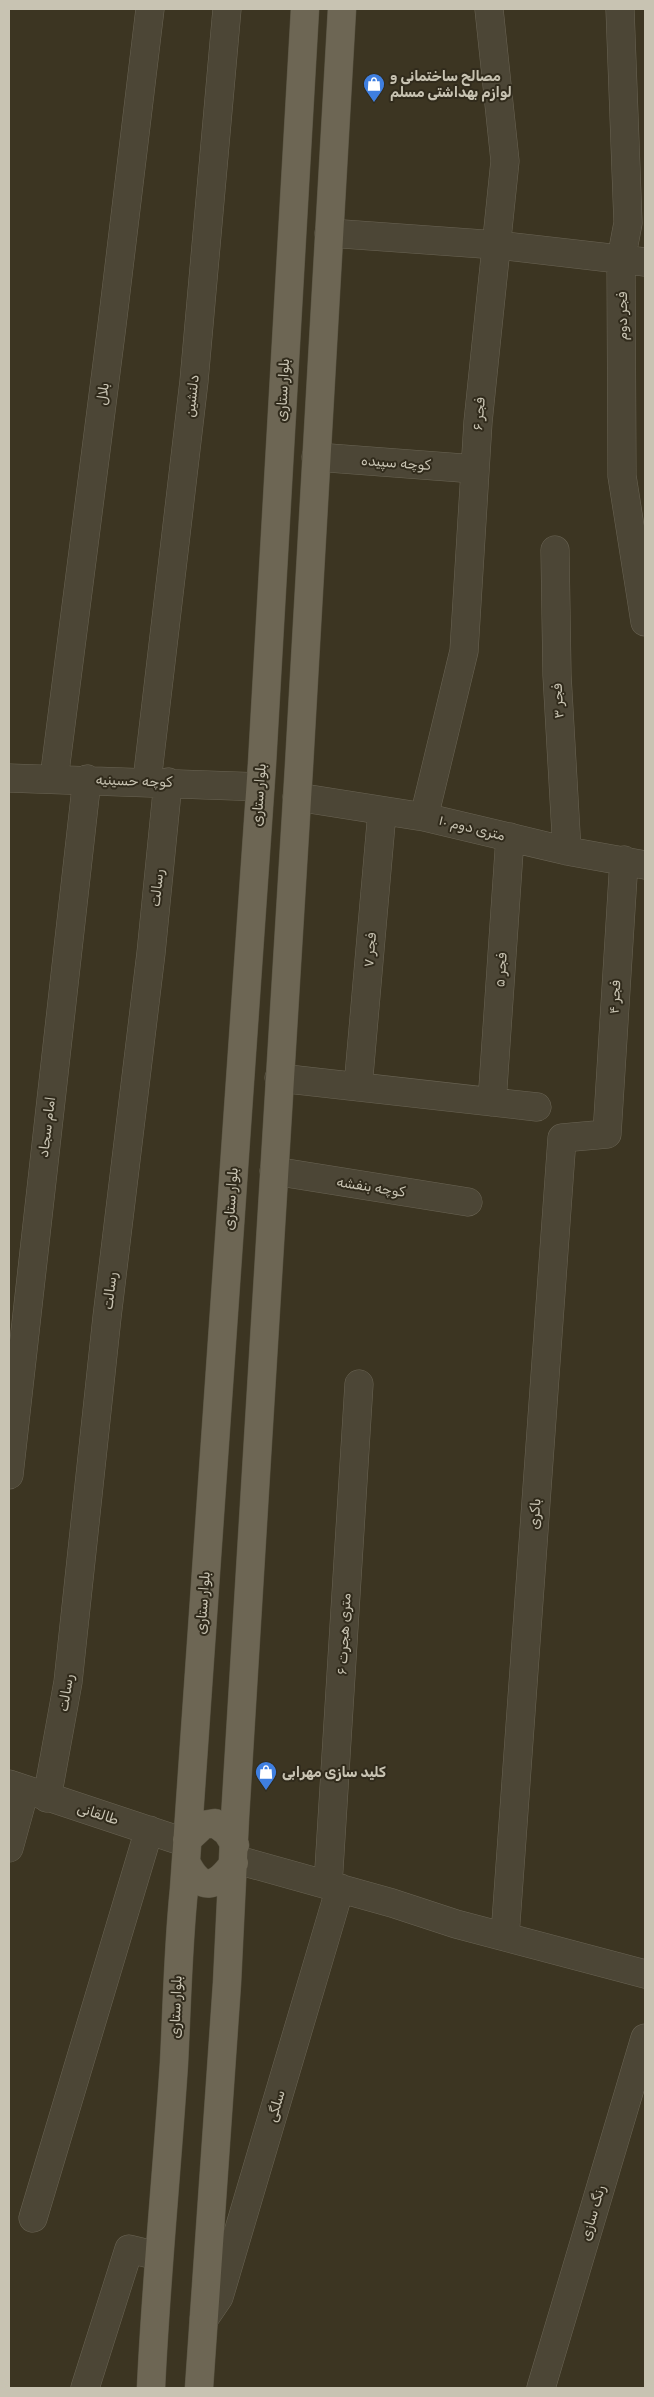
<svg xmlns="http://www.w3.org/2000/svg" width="654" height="2397" viewBox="0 0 654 2397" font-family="Rubik,'Noto Sans Arabic',sans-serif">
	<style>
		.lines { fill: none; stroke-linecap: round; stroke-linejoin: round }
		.minor-casing { stroke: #6a6454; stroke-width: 29 }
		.major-casing { stroke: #585342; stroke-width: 29 }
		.minor { stroke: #4c4636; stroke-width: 28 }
		.major { stroke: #6d6654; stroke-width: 28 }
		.labels { text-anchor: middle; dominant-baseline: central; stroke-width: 4; stroke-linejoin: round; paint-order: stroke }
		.poi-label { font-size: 14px; font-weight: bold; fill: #c8c3b2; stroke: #312b1c; text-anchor: start }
		.street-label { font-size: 14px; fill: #c8c3b2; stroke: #312b1c }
	</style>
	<rect width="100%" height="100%" fill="#3c3522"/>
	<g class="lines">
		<!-- minor casing -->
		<g class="minor-casing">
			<path id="minor" d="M620,9L628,223L621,260L622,476L645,622
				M329,233L497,245L645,262
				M316,457L475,469
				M555,550L557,675L567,851
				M9,778L260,787
				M54,779L112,325L150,9
				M147,781L194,381L227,9
				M297,797L424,817L567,851L645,865
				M424,817L464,651L478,422L505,161L489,9
				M279,1078L537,1107
				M358,1087L382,812
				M492,1102L510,837
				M274,1171L468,1202
				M9,1475L87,779
				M9,1784L187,1843
				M47,1798L68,1682L107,1317L151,953L168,782
				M9,1848L25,1790
				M234,1859L392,1903L456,1924L645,1974
				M328,1885L359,1384
				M505,1936L562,1138L607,1134L624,860
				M33,2218L149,1830
				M204,2319L219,2297L340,1888
				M85,2388L129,2249L158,2256
				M541,2388L645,2038"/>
		</g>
		<!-- major casing -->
		<g class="major-casing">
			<path id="major" d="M187,1840L203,1825L215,1823L227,1832L235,1845
				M186,1862C201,1893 216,1888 234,1863
				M151,2388C156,2279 167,2171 174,2063C177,2005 178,1947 184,1889L262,764L305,9
				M199,2388L227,1983L235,1818L299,766L342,9"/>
		</g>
		<!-- minor -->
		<use href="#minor" class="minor"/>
		<!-- major -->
		<use href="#major" class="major"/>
	</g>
	<!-- icons -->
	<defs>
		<g id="shop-pin" transform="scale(1.125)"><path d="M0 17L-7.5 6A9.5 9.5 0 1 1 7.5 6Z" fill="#3f7fe0" stroke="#312b1c"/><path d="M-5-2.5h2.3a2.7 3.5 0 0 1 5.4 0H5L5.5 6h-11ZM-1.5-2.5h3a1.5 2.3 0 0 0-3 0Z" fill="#fff"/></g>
	</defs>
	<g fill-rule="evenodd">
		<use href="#shop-pin" x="374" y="84"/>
		<use href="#shop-pin" x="266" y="1772"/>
	</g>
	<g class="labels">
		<!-- poi labels -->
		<g class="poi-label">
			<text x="390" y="76">مصالح ساختمانی و<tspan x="390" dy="16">لوازم بهداشتی مسلم</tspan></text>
			<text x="282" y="1772">کلید سازی مهرابی</text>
		</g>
		<!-- street labels -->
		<g class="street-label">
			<text transform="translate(622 316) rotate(-90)">فجر دوم</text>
			<text transform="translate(283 390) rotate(-87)">بلوار ستاری</text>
			<text transform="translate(103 394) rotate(-83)">بلال</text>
			<text transform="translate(192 396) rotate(-84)">دلنشین</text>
			<text transform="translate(479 414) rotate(-85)">فجر ۶</text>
			<text transform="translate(396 463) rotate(4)">کوچه سپیده</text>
			<text transform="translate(558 701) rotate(-93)">فجر ۳</text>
			<text transform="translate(134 781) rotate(2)">کوچه حسینیه</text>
			<text transform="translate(259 795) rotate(-86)">بلوار ستاری</text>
			<text transform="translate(472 828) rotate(14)">۱۰ متری دوم</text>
			<text transform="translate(157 888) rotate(-84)">رسالت</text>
			<text transform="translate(370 950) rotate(-85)">فجر ۷</text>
			<text transform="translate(501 970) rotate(-86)">فجر ۵</text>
			<text transform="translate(615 997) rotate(-87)">فجر ۴</text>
			<text transform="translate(47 1127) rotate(-83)">امام سجاد</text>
			<text transform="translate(371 1187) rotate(9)">کوچه بنفشه</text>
			<text transform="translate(231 1199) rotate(-86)">بلوار ستاری</text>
			<text transform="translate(110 1291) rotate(-83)">رسالت</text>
			<text transform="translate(535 1514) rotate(-86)">باکری</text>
			<text transform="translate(203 1603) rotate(-86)">بلوار ستاری</text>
			<text transform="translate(344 1634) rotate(-87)">۶ متری هجرت</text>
			<text transform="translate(66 1693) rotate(-81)">رسالت</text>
			<text transform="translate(98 1814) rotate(18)">طالقانی</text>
			<text transform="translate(176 2007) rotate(-88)">بلوار ستاری</text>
			<text transform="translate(276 2106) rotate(-74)">سلگی</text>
			<text transform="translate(593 2213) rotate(-74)">رنگ سازی</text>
		</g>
	</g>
	<!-- border -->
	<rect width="654" height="2397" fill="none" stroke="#c8c3b2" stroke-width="20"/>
</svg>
